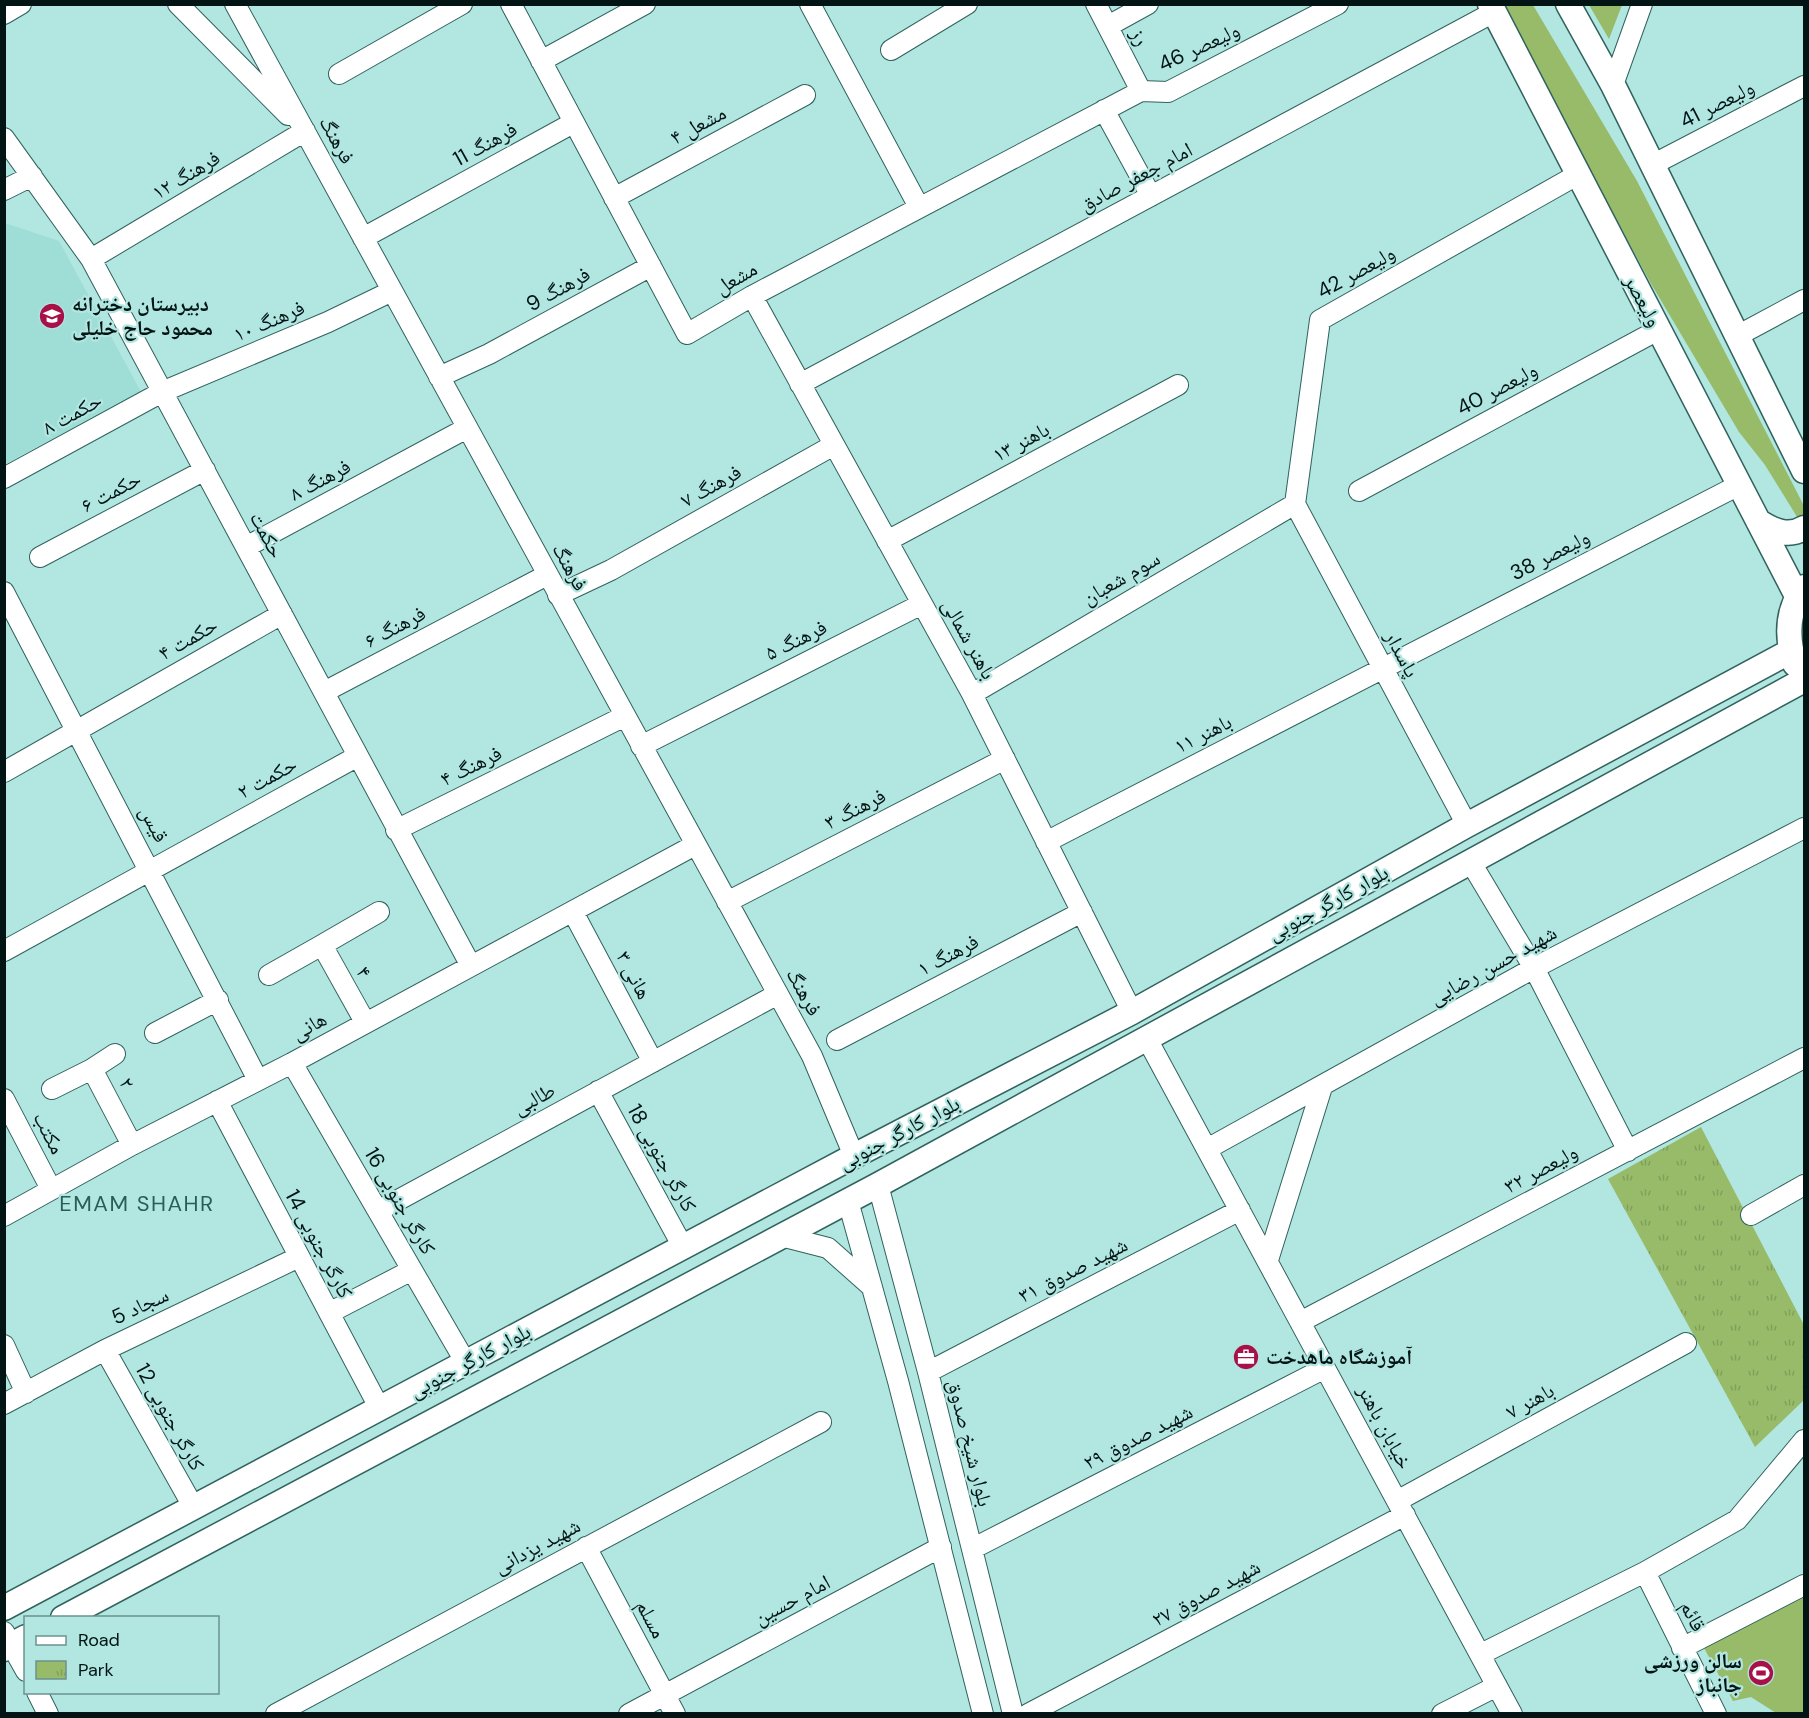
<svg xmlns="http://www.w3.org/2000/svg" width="1809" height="1718" viewBox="0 0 1809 1718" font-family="'DM Sans','Noto Naskh Arabic',sans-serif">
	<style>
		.built { fill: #9eded7 }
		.park { fill: url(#park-tufts) }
		.garden { fill: #97bb69 }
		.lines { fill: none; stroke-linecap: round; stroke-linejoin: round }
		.minor-casing { stroke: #30625e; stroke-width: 22 }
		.major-casing { stroke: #30625e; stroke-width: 27 }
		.minor { stroke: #fff; stroke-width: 20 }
		.major { stroke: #fff; stroke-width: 24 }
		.labels { text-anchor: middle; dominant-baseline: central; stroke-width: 4.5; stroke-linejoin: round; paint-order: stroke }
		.street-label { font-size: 21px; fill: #021413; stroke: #b1e6e1 }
		.poi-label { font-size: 21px; font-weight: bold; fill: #021413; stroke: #b1e6e1; text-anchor: start }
		.neighbourhood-label { font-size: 22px; letter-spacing: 1.5px; fill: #2a5c58; stroke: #b1e6e1 }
	</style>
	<defs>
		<pattern id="park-tufts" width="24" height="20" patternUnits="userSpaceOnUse" patternTransform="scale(1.5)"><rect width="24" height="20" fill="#97bb69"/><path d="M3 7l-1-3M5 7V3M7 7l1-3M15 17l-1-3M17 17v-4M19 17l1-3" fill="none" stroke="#80a05a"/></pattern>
	</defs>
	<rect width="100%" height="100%" fill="#b1e6e1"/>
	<!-- built -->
	<path class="built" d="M5,223L59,241L141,392L5,464Z"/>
	<!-- park -->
	<path class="park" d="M1701,1127L1804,1325V1400L1755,1447L1608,1179Z"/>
	<!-- garden -->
	<path class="garden" d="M1501,5H1533L1637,181L1803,504L1804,517L1799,520L1765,465L1739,432L1650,282Z
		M1589,5H1622L1609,39Z
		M1804,1596V1713H1776L1751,1697L1733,1701L1704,1648Z"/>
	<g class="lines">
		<!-- minor casing -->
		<g class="minor-casing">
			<path id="minor" d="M178,4L288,115
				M235,4L812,1056L854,1156
				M511,4L687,334L752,296L1141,91L1168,92L1338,4
				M810,4L919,207
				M1096,4L1141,91
				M4,14L21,4
				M1108,26L1148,4
				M891,50L967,4
				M541,61L645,4
				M339,74L462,4
				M1613,85L1642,4
				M1104,110L1151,196
				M4,138L91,259L471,966
				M1652,165L1804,86
				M4,190L32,176
				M614,198L805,95
				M363,238L573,123
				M91,259L305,131
				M752,296L972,694L1132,1012
				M1737,336L1804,300
				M439,377L489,354L651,266
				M800,384L1494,12
				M4,478L162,392L328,322L392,291
				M1359,491L1658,330
				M1295,504L1320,320L1577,175
				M1295,504L1467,825
				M887,541L1178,385
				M246,547L467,428
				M40,557L205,470
				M4,592L258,1080
				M558,595L611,570L834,445
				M324,692L547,575
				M972,694L1295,504
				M641,746L922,604
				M4,772L282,614
				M396,830L625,716
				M1046,842L1739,485
				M1470,861L1534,968L1628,1151
				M727,902L1005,759
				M573,912L653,1062
				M322,945L379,912
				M4,951L358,756
				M269,975L322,945L365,1022
				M155,1033L218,1000
				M1146,1037L1512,1714
				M837,1040L1082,912
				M115,1054L92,1069L132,1145
				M292,1063L466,1363
				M52,1089L92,1069
				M598,1091L683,1247
				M4,1099L51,1189
				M217,1101L380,1409
				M1207,1149L1534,968L1804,828
				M878,1185L928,1372L1013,1714
				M848,1201L898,1381L983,1714
				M378,1211L778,994
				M1751,1215L1804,1185
				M4,1216L132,1145L292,1063L695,845
				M781,1236L828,1248L872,1287
				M1268,1260L1322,1087
				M329,1313L412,1270
				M1300,1322L1804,1058
				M4,1345L26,1393
				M105,1350L194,1508
				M928,1372L1240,1210
				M4,1404L105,1350L299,1257
				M1397,1501L1686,1343
				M586,1547L675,1714
				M972,1549L1325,1368
				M1645,1572L1716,1714
				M4,1632L26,1671
				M1682,1648L1804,1585
				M1481,1654L1645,1572L1737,1520L1804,1440
				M37,1692L48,1714
				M276,1714L821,1422
				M629,1714L941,1547
				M1028,1714L1405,1515
				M1442,1714L1497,1686"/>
		</g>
		<!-- major casing -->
		<g class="major-casing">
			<path id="major" d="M1490,4L1797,596
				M1568,4L1613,85L1804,471
				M1758,521C1772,530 1788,538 1804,528
				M1795,664C1786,637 1787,610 1804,587
				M4,1608L854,1156L1132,1012L1467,825L1791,651
				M63,1618L878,1185L1804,680
				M4,1649L26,1637"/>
		</g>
		<!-- minor -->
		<use href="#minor" class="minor"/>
		<!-- major -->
		<use href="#major" class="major"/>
	</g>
	<!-- icons -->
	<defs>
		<g id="school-disc" transform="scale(1.35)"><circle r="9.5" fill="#a71147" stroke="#b1e6e1"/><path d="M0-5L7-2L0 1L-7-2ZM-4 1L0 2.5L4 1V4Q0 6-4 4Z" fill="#fff"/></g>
		<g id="office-disc" transform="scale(1.35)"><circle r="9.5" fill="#a71147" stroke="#b1e6e1"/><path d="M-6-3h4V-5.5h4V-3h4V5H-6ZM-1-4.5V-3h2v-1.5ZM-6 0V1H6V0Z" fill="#fff"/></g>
		<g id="stadium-disc" transform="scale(1.35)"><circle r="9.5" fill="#a71147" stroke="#b1e6e1"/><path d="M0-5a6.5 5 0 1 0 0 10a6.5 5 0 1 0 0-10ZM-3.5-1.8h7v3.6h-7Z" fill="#fff"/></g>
	</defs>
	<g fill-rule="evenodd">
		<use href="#school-disc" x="52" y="316"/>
		<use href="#office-disc" x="1246" y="1357"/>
		<use href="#stadium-disc" x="1761" y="1673"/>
	</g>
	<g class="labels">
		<!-- street labels -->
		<g class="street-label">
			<text transform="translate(1140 37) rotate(63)">رز</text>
			<text transform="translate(1199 47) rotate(-25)">ولیعصر 46</text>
			<text transform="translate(1717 104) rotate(-27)">ولیعصر 41</text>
			<text transform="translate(698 125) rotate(-28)">مشعل ۴</text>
			<text transform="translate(337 140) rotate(61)">فرهنگ</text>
			<text transform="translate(485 144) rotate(-29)">فرهنگ 11</text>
			<text transform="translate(186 175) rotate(-31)">فرهنگ ۱۲</text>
			<text transform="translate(1136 177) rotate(-28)">امام جعفر صادق</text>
			<text transform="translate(1356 272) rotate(-29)">ولیعصر 42</text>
			<text transform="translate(736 278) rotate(-30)">مشعل</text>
			<text transform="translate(558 289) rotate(-29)">فرهنگ 9</text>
			<text transform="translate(1643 301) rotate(62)">ولیعصر</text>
			<text transform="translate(269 321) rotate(-23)">فرهنگ ۱۰</text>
			<text transform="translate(1497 389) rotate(-28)">ولیعصر 40</text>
			<text transform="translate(72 414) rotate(-29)">حکمت ۸</text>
			<text transform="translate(1021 442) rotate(-28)">باهنر ۱۳</text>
			<text transform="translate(320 480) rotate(-28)">فرهنگ ۸</text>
			<text transform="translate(711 486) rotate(-29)">فرهنگ ۷</text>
			<text transform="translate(111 492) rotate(-28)">حکمت ۶</text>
			<text transform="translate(267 535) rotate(62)">حکمت</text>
			<text transform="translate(1550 555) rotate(-27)">ولیعصر 38</text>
			<text transform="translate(570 567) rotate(61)">فرهنگ</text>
			<text transform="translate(1121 578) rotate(-30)">سوم شعبان</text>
			<text transform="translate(395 627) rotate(-28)">فرهنگ ۶</text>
			<text transform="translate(188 639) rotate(-30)">حکمت ۴</text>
			<text transform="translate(969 639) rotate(61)">باهنر شمالی</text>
			<text transform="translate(796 640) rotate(-26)">فرهنگ ۵</text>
			<text transform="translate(1402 654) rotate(62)">پاسدار</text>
			<text transform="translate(1203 734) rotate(-27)">باهنر ۱۱</text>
			<text transform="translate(471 766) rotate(-26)">فرهنگ ۴</text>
			<text transform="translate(267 778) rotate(-29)">حکمت ۲</text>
			<text transform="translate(855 809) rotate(-27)">فرهنگ ۳</text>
			<text transform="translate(154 824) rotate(62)">قیس</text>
			<text transform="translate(1328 903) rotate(-29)">بلوار کارگر جنوبی</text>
			<text transform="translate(948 955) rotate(-28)">فرهنگ ۱</text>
			<text transform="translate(1493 965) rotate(-29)">شهید حسن رضایی</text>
			<text transform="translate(364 972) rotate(61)">۴</text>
			<text transform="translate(634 975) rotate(62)">هانی ۳</text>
			<text transform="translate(804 992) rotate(61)">فرهنگ</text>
			<text transform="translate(309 1026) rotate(-29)">هانی</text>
			<text transform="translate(127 1083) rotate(63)">۲</text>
			<text transform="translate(534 1099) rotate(-28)">طالبی</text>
			<text transform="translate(49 1133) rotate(63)">مکتب</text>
			<text transform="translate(899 1133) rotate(-28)">بلوار کارگر جنوبی</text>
			<text transform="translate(662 1158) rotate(61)">کارگر جنوبی 18</text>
			<text transform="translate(1541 1169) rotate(-28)">ولیعصر ۳۲</text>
			<text transform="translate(400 1201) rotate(60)">کارگر جنوبی 16</text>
			<text transform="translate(319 1244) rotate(62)">کارگر جنوبی 14</text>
			<text transform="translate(1073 1270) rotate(-27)">شهید صدوق ۳۱</text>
			<text transform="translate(140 1306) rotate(-25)">سجاد 5</text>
			<text transform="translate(470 1361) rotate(-28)">بلوار کارگر جنوبی</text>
			<text transform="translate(1530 1401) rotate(-29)">باهنر ۷</text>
			<text transform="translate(170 1417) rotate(61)">کارگر جنوبی 12</text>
			<text transform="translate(1385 1427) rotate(62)">خیابان باهنر</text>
			<text transform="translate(1138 1437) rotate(-27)">شهید صدوق ۲۹</text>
			<text transform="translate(970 1443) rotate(76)">بلوار شیخ صدوق</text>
			<text transform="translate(537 1546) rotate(-28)">شهید یزدانی</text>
			<text transform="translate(1206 1593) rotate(-28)">شهید صدوق ۲۷</text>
			<text transform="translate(792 1600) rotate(-28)">امام حسین</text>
			<text transform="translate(1693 1616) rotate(63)">قائم</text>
			<text transform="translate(651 1619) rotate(62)">مسلم</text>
		</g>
		<!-- poi labels -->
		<g class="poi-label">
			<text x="72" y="304">دبيرستان دخترانه<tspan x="72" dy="24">محمود حاج خلیلی</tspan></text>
			<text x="1266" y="1357">آموزشگاه ماهدخت</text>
			<text x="1742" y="1661" text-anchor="end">سالن ورزشی<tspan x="1742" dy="24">جانباز</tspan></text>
		</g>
		<!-- neighbourhood labels -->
		<g class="neighbourhood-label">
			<text x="137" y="1203">EMAM SHAHR</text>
		</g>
	</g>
	<!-- border -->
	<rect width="1809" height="1718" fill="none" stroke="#021413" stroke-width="12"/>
	<!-- legend -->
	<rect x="24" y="1616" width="195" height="78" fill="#b1e6e1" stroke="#6b928f" stroke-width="1.5"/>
	<rect x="36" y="1636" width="30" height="9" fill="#ffffff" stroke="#6b928f" stroke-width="1.5"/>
	<text x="78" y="1646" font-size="18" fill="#021413">Road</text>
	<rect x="36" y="1661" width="30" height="18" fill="url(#park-tufts)" stroke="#6b928f" stroke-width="1.5"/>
	<text x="78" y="1676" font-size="18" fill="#021413">Park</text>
</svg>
